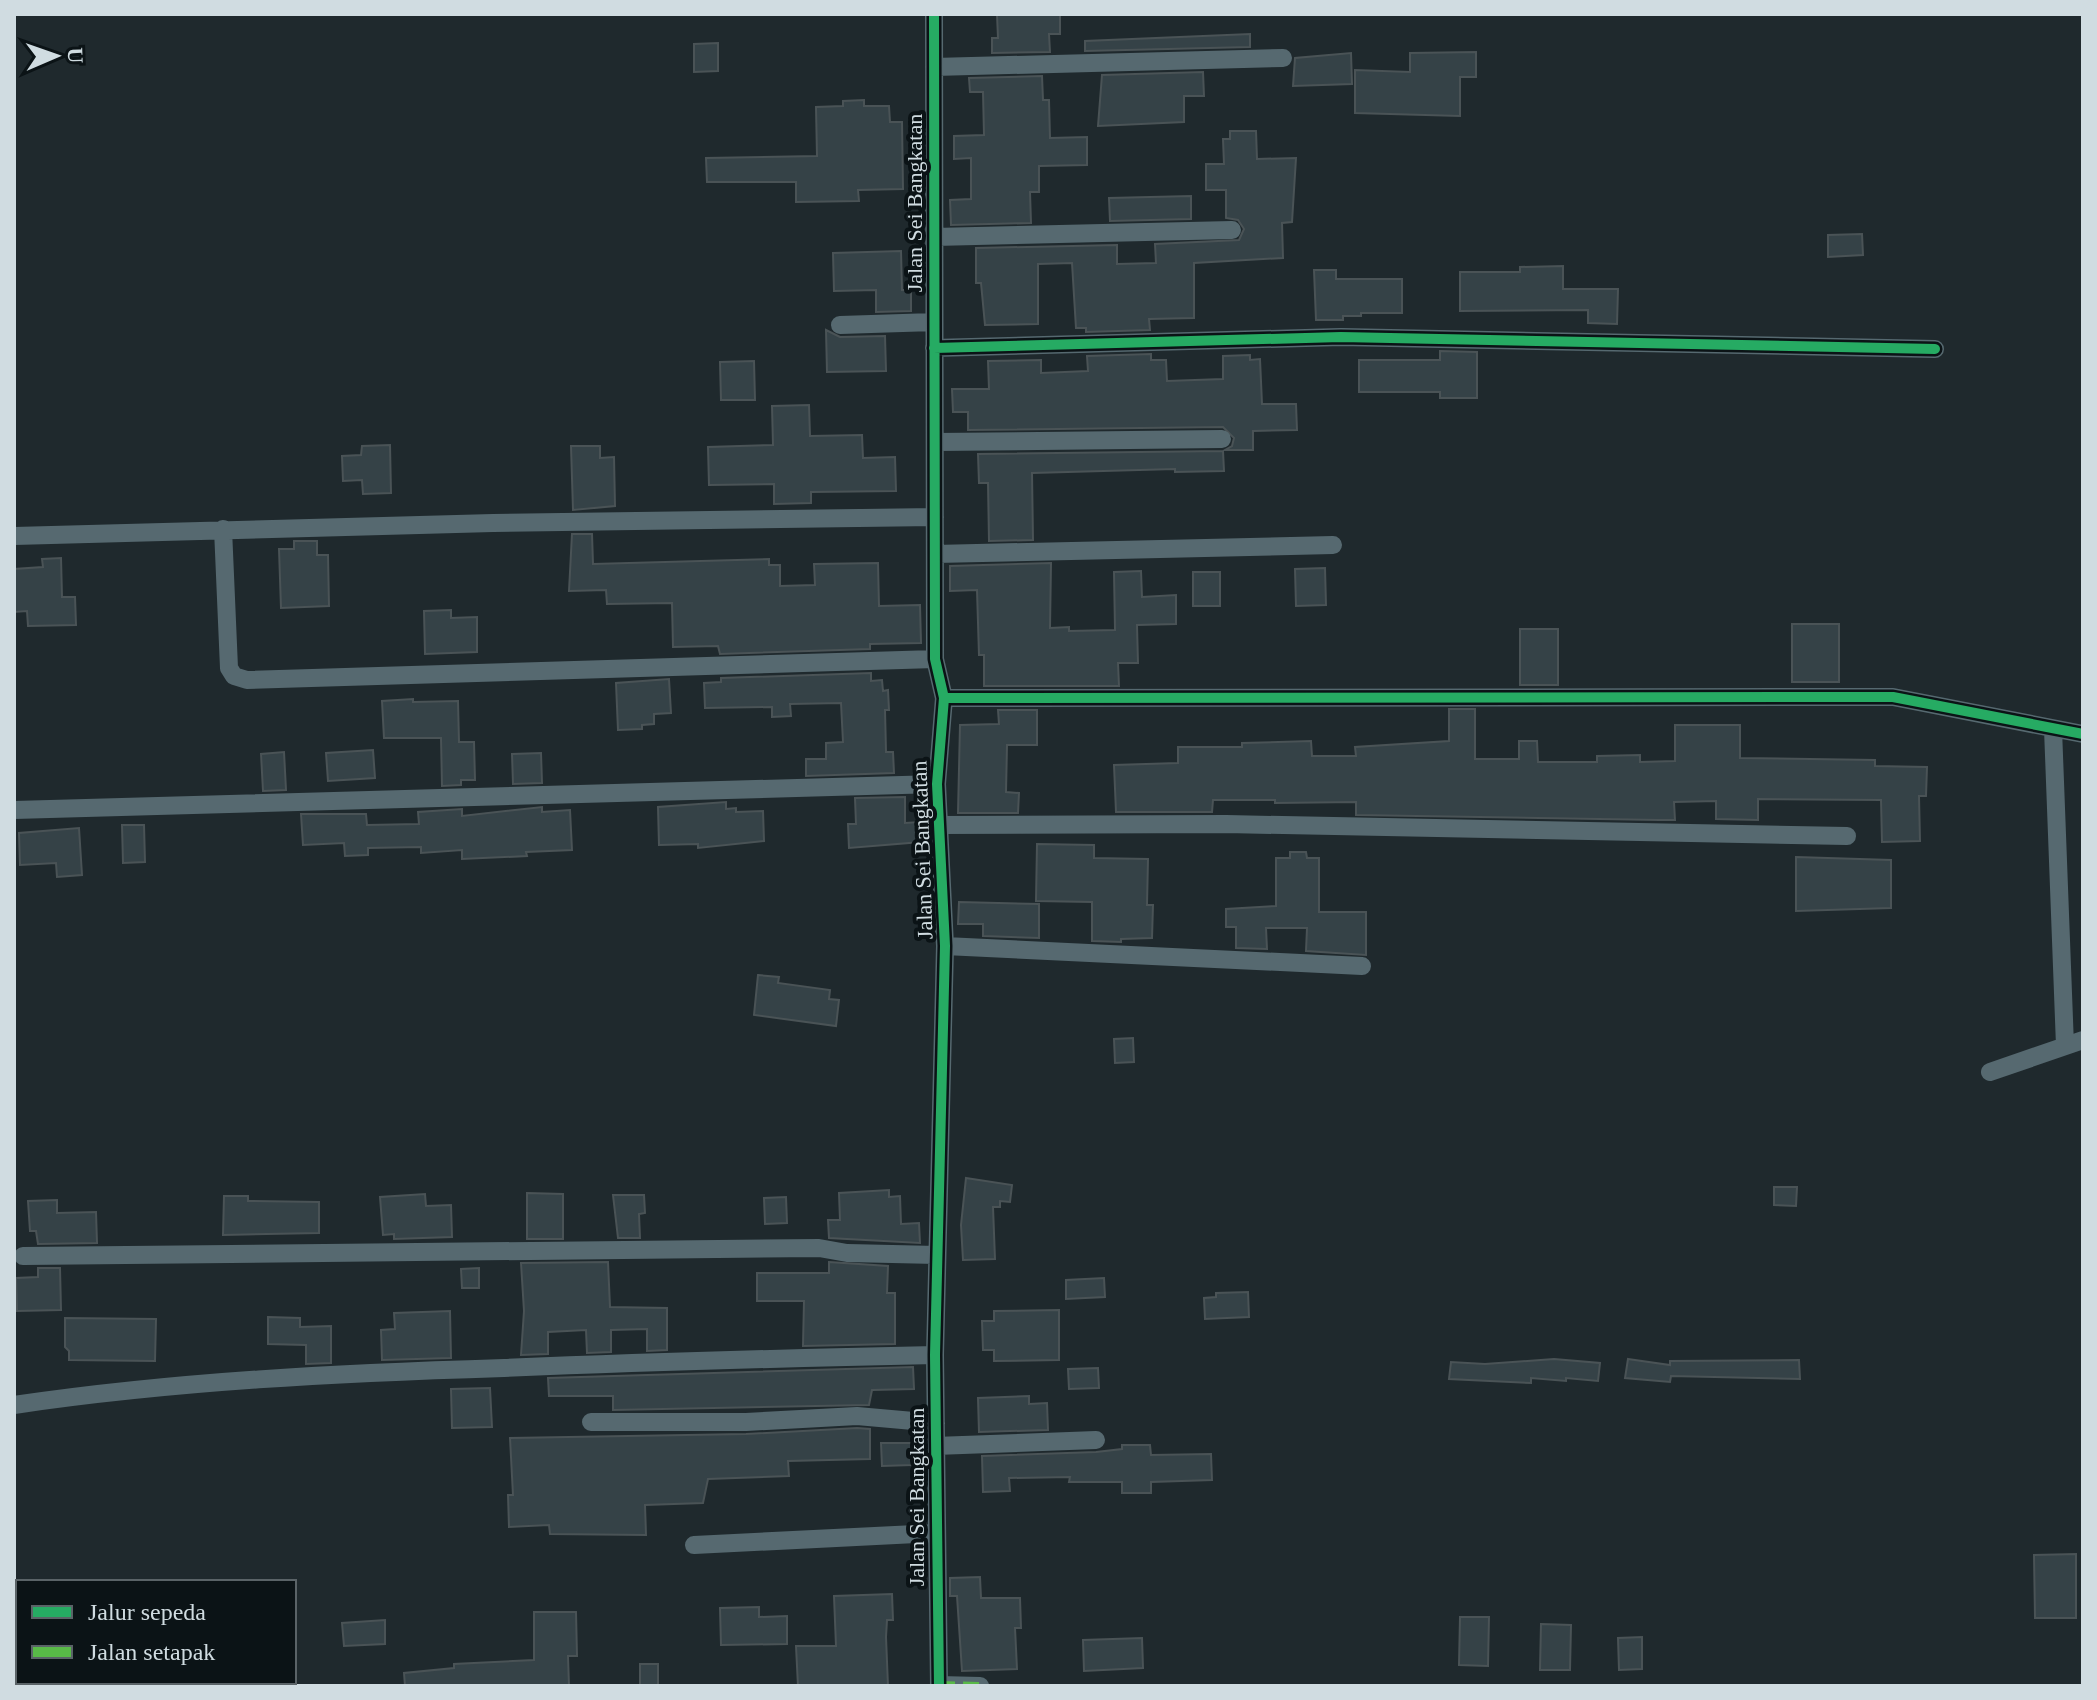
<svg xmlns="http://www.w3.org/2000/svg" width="2097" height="1700" viewBox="0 0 2097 1700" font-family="'Times New Roman',serif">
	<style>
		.building { fill: #354247; stroke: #4a5356; stroke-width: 2 }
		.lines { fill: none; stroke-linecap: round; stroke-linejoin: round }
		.minor { stroke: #566970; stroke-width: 18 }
		.quiet { stroke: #58b947; stroke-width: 8; stroke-dasharray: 16 8; stroke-linecap: butt }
		.cycleway-casing { stroke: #0b1316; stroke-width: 15 }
		.cycleway { stroke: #26ab63; stroke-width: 10 }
		.labels { text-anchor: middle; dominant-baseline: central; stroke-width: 8; stroke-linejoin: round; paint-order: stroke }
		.street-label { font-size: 22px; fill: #d0dce1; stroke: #0b1316 }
	</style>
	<rect width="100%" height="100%" fill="#1f292d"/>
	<!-- building -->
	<path class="building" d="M997,14H1060V34H1049L1050,52L992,53V38H998Z
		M1250,34V47L1085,51V41Z
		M718,43V71L694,72V44Z
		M1476,52V77H1460V116L1355,113V70L1410,72V53Z
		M1351,53L1352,84L1293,86L1295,58Z
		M1203,72L1204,96H1184V122L1098,126L1102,75Z
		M1042,76L1043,100H1049L1050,138L1087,137V165L1039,166V192H1030L1031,223L951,225L950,200L971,199V158L954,159V136L984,135L983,92H970L969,78Z
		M864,100V106H889L890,122H902L903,189L858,190L859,201L796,202V182H707L706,158L817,156L816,107L843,106V101Z
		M1230,131H1256L1257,159L1296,158L1292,222L1282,223L1283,258L1194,263V318L1149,319L1150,330L1086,332V328H1076L1072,263L1038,264V324L985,325L981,283H976V248L1117,245V264L1156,263L1155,244L1239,240L1244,229L1238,220L1226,218V190H1206V164H1224L1223,139H1230Z
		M1191,196V219L1110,221L1109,198Z
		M1862,234L1863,255L1828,257V235Z
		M901,251L902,290H911V311L876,312V290L834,291L833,253Z
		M1563,266V289H1618L1617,324L1588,323V310L1460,311V272H1520V267Z
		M1314,270H1336V279H1402V313H1361V316H1343V320H1316Z
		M826,330L840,337L885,336L886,371L827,372Z
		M1440,351L1477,352V398H1440V392H1359V360H1440Z
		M1151,354V360H1166L1167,381L1223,379V356L1250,355V360L1260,359L1262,404H1296L1297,430L1253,431V450H1225L1232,446L1234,438L1223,427L968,430V412H953L952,389H989L988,361L1041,360V373L1088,371L1087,356Z
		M754,361L755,400H721L720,362Z
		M809,405L810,436L862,435L863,458L895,457L896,491L811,492V503L774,504V484L709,485L708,447L773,445L772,406Z
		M390,445L391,493L363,494L362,480L343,481L342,456L361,455L362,446Z
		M571,446H600V458L614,457L615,506L573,510Z
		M1223,451L1224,471L1175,472V469L1032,473L1033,540L989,541L988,483H979L978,454Z
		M572,534H592L593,564L769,559V565H780V586L815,585L814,564L878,563L879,606L920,605L921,643L870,644V649L720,654L718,646L673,647L672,603L607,604L606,590L569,591Z
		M294,541H317V555H328L329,606L281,608L279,549H294Z
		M61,558L62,597H75L76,625L28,626L27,611L14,612V569L43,567L42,559Z
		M1051,563L1050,628L1069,627V631L1115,630L1114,572L1141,571L1142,597L1176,595V624L1137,625L1138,663H1118L1119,686H984V655H979L977,590L950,591V566Z
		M1325,568L1326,605L1296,606L1295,569Z
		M1193,572H1220V606H1193Z
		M451,610V618L477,617V652L425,654L424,611Z
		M1792,624H1839V682H1792Z
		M1520,629H1558V685H1520Z
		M871,673V681L882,680L883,691L888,690L889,710H885L886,752H893L894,773L806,776V759H826V743L843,742L841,703L790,704L791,716L772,717V707L705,708L704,683L721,682V678Z
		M669,679L671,713L654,714V724L642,725V729L618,730L616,683Z
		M413,699V702L458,701L459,742H474L475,780H461V785L442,786L441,738H384L382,701Z
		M1449,709H1475V759H1519V741H1537L1538,762H1597V756L1640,755V762L1675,761V725H1740V758L1875,760V766L1927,767L1926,796H1919L1920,841L1882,842L1881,800L1758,799V820L1716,819V801L1674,802L1675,820H1659L1356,815V802L1275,803V800H1213L1212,812H1116L1114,765L1178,763V747H1242V743L1311,741L1312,756H1356L1355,747L1449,741Z
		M998,710H1037V745H1007L1006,792L1019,793L1018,813H958L960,725L999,724Z
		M373,750L375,778L328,781L326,753Z
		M284,752L286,790L263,791L261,754Z
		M541,753L542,783L513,784L512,754Z
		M905,797V823L920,822L921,842L849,848L848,824H856L855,798Z
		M726,802V809L736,808V812L763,811L764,841L698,848V844L659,845L658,807Z
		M542,807V812L570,810L572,850L526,852L527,856L462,859V850L421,853V847L368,848V855L345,856L344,843L303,845L301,814H366L367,825L419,824L418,812L462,809V816Z
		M122,825H144L145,862L123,863Z
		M79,828L82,875L57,877L56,863L20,865L19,833Z
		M1037,844L1094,845V858L1148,859L1147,905H1153L1152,938L1121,939V942L1092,941V902L1036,901Z
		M1290,852H1306L1307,858H1319V912H1366V955L1306,951L1307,928H1266L1267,949L1236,948V927H1226V909L1276,906V858H1290Z
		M1796,857L1891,860V908L1796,911Z
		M959,902L1039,904V938L983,936V924H958Z
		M758,975L779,977L778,983L830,990L829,999L839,1000L836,1026L754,1015Z
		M1133,1038L1134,1062L1115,1063L1114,1039Z
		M966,1178L1012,1185L1010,1202L1000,1201V1207H993L995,1259L963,1260L961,1225Z
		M1774,1187H1797L1796,1206L1774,1205Z
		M889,1190V1197L900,1196L901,1224L919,1223L920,1243L829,1238L828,1220H840L839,1193Z
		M527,1193L563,1194V1239H527Z
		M425,1194L426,1206L451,1205L452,1237L394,1239V1234L383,1235L380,1197Z
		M613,1195H644L645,1213L639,1214L640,1238H618Z
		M224,1196H248V1201L319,1202V1233L223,1235Z
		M786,1197L787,1223L765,1224L764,1198Z
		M57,1200V1213L96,1212L97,1243L38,1244L36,1231H30L28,1201Z
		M608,1262L610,1307L667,1308V1350L647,1351V1329L611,1330V1352L587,1353L586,1330L548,1332V1354L521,1355L524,1311L521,1263Z
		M829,1262L888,1266L887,1293H895V1344L803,1346L804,1301H757V1273H829Z
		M38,1268H60L61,1310L17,1311L16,1278L38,1277Z
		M479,1268V1288H462L461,1269Z
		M1104,1278L1105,1297L1066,1299V1280Z
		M1248,1292L1249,1317L1205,1319L1204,1298L1216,1297V1293Z
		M1059,1310V1360L994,1361V1350H983L982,1321H994V1311Z
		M450,1311L451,1358L382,1360L381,1330L395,1329L394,1313Z
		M268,1317L300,1318V1327L331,1326V1363L306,1364V1345L268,1344Z
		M65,1318L156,1319L155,1361L69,1360V1351L65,1347Z
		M1554,1359L1600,1363L1598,1381L1566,1378V1381L1531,1378V1383L1449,1379L1451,1362L1485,1364Z
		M1628,1359L1670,1365V1361L1799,1360L1800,1379L1671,1376L1670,1382L1625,1378Z
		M913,1367L914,1389L872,1390L869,1405L613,1410V1396H549L548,1378Z
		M1098,1368L1099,1388L1069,1389L1068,1369Z
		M490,1388L492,1427L452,1428L451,1389Z
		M1029,1396V1404L1047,1403L1048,1430L979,1432L978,1398Z
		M857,1428L870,1429V1459L788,1461L789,1476L708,1479L703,1503L645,1505L646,1535L550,1534L549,1525L509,1527L508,1495H513L510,1438L746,1434Z
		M881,1443H912V1465L882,1466Z
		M1122,1445H1150L1151,1455L1211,1454L1212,1480L1151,1482V1493H1122V1482H1069L1070,1477L1009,1478L1010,1491L983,1492L982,1456L1096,1452L1122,1449Z
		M2076,1554V1618H2035L2034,1555Z
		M980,1577L981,1598H1020L1021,1628H1015L1017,1669L962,1671L957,1596H950V1578Z
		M892,1594L893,1620H887L886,1637L888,1686H798L796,1646H836L834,1596Z
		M759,1607V1617L787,1616V1644L721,1645L720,1608Z
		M534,1612H576L577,1656H568L569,1686H405L404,1673L454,1668V1664L534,1660Z
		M1460,1617H1489L1488,1666L1459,1665Z
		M385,1620V1644L344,1646L342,1623Z
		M1541,1624L1571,1625L1570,1670H1540Z
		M1642,1637V1669L1619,1670L1618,1638Z
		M1142,1638L1143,1668L1084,1671L1083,1640Z
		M640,1664H658V1686H640Z"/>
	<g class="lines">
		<!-- minor -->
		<path class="minor" d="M934,14L935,659L944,698L937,784L945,946L935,1355L939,1686
			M934,67L1283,58
			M934,237L1232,230
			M840,325L934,322
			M934,348L1341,337L1935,349
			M935,442L1222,439
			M223,529L229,668L234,676L247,680L935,659
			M14,536L493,523L935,517
			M935,554L1333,545
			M944,698L1893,697L2083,734
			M2053,729L2065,1046
			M14,810L937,784
			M939,825L1226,824L1847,836
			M945,946L1362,966
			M1990,1072L2083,1040
			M23,1256L819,1248L847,1253L937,1255
			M14,1405C177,1381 340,1373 504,1368C648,1362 791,1358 935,1355
			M591,1422H746L857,1416L936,1423
			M935,1446L1096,1440
			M694,1545L936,1533
			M939,1685L980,1686"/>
		<!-- quiet -->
		<path class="quiet" d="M939,1685L980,1686"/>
		<!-- cycleway casing -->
		<g class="cycleway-casing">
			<path id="cycleway" d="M934,14L935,659L944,698L937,784L945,946L935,1355L939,1686
				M934,348L1341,337L1935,349
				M944,698L1893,697L2083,734"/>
		</g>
		<!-- cycleway -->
		<use href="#cycleway" class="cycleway"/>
	</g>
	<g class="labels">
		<!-- street labels -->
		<g class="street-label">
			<text transform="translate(914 203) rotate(-90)">Jalan Sei Bangkatan</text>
			<text transform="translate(922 850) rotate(-92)">Jalan Sei Bangkatan</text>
			<text transform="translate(916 1497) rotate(-90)">Jalan Sei Bangkatan</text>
		</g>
	</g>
	<!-- border -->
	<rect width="2097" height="1700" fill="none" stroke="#d0dce1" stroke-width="32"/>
	<!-- legend -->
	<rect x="16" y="1580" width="280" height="104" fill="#0b1316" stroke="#5a6367" stroke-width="2"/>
	<rect x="32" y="1606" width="40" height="12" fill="#26ab63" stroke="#5a6367" stroke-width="2"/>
	<text x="88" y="1620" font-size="24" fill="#d0dce1">Jalur sepeda</text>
	<rect x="32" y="1646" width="40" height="12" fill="#58b947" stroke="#5a6367" stroke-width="2"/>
	<text x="88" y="1660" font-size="24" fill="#d0dce1">Jalan setapak</text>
	<!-- north arrow -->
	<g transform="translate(56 56) rotate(88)" stroke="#0b1316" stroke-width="6" paint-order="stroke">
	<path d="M0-6L14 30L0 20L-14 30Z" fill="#d0dce1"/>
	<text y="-12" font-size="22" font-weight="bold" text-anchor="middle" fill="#d0dce1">U</text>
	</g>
</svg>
